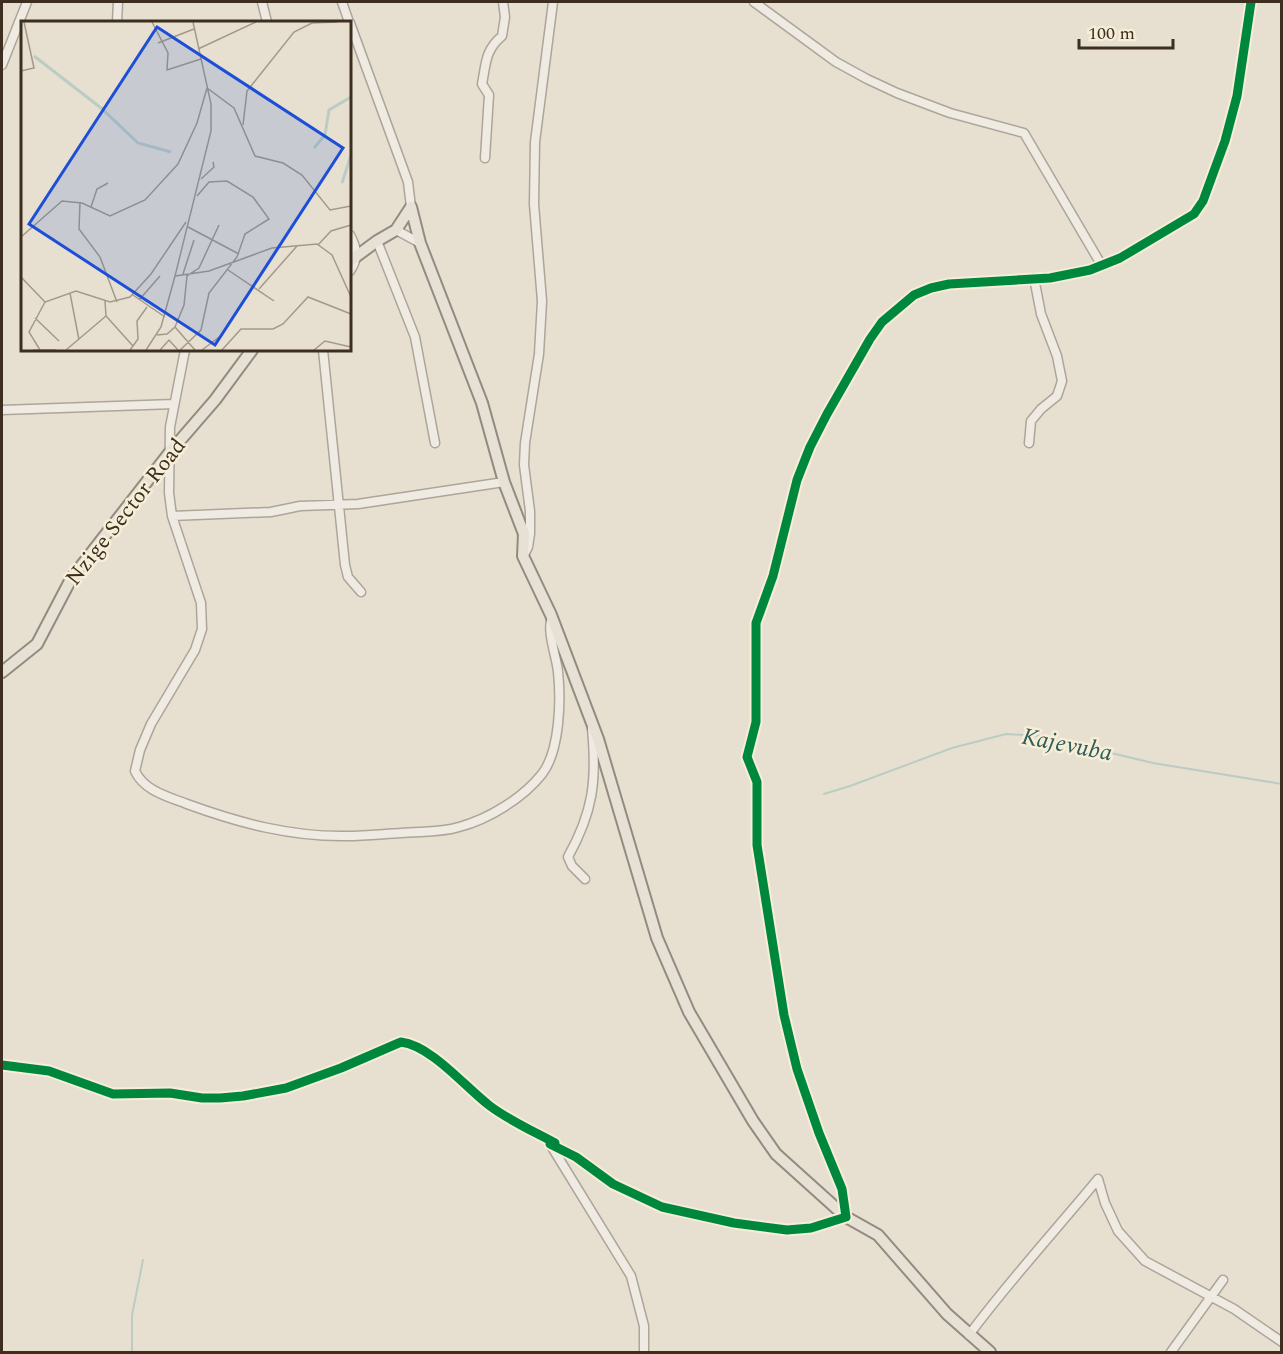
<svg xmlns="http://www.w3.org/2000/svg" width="1283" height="1354" viewBox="0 0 1283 1354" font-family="Spectral,serif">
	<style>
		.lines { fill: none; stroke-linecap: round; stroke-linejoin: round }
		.stream { stroke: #bcccc2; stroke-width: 2 }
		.minor-casing { stroke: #ada599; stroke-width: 11 }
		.major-casing { stroke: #928b80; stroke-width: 14 }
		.minor { stroke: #efebe3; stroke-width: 8 }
		.major { stroke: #e6e1d4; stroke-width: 10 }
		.cycleway-casing { stroke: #f7eed8; stroke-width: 13 }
		.cycleway { stroke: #00873e; stroke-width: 9 }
		.labels { text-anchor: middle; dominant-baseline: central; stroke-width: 5; stroke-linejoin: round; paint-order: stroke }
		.street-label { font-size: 22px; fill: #3d2e20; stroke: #f7eed8 }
		.water-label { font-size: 24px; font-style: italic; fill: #2f5d5a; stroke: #f7eed8 }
		.inset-river { fill: none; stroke: #bcccc2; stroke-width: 3 }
		.inset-road { fill: none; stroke: #a3998a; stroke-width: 1.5 }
		.view { fill: #1d4ed8; fill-opacity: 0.15; stroke: #1d4ed8; stroke-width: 3 }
		.inset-edge { fill: none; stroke: #3d2e20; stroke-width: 3 }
	</style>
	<rect width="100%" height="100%" fill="#e7e0d1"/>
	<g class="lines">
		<!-- stream -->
		<path class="stream" d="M824,794L850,786L952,748L1006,734L1040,736L1153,763L1282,784
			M132,1352V1315L143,1260"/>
		<!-- minor casing -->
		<g class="minor-casing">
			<path id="minor" d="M262,2L267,22
				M342,2L349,22
				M754,2L836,62L867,79L897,93L950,113L1024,133L1102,266
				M117,22L118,2
				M350,23L400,160L408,182L411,207
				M2,65L27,2
				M485,158L489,95L482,84C486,64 485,50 502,36L505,17L503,2
				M396,230L420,243
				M350,235C357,248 359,258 350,271
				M377,241L415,337L435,443
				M185,350L170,427L169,493L172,516L201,603L202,629L195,650L151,724L140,750L135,771C144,791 169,797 187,804C239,823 291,837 347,836C365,836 383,834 401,833C420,831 440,833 459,827C489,819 523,798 542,774C560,751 561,700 558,672C557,659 546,629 552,619
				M323,350L345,565L348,577L361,592
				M2,410L174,404
				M1029,443L1031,421L1041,409L1057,396L1062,381L1057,356L1041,314L1034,278
				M172,516L271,512L300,506L358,504L504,482
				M525,553L528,547L530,534V511L524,465L525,443L539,354L542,301L534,204L535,142L553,2
				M585,879L572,866L568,857C593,812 597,781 592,729
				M2,1065L49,1071L113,1094L170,1093L202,1098H220L243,1096L286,1088L341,1068L401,1042C432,1046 465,1087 490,1106C510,1121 533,1131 555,1143L550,1144L576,1157L613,1184L662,1207L734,1223L787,1230L811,1228L846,1217L842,1189L819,1133L797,1069L784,1015L757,845V782L747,757L756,722V623L773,576L797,480L810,447L827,414L870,339L882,322L914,295L931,288L949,284L1050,278L1090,270L1120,258L1194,214L1203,201L1225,141L1237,96L1251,2
				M550,1144L631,1276L644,1326V1352
				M969,1335C1009,1281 1055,1231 1098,1179L1105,1203L1118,1231L1145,1261L1234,1309L1282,1342
				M1171,1352L1223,1280"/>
		</g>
		<!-- major casing -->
		<g class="major-casing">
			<path id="major" d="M411,207L420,243L482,403L504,482L524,534L523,556L551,615L598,739L657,938L689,1012L753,1121L776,1154L846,1217L878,1235L947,1314L990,1352
				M350,261L377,241L396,230L411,207
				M2,672L37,644L71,579L170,452L215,400L252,350"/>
		</g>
		<!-- minor -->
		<use href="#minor" class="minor"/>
		<!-- major -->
		<use href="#major" class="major"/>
		<!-- cycleway casing -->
		<g class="cycleway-casing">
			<path id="cycleway" d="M2,1065L49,1071L113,1094L170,1093L202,1098H220L243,1096L286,1088L341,1068L401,1042C432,1046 465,1087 490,1106C510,1121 533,1131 555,1143L550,1144L576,1157L613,1184L662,1207L734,1223L787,1230L811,1228L846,1217L842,1189L819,1133L797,1069L784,1015L757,845V782L747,757L756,722V623L773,576L797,480L810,447L827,414L870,339L882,322L914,295L931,288L949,284L1050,278L1090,270L1120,258L1194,214L1203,201L1225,141L1237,96L1251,2"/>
		</g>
		<!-- cycleway -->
		<use href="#cycleway" class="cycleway"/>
	</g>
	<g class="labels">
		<!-- street labels -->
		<g class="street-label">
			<text transform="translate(126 512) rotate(-52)">Nzige Sector Road</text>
		</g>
		<!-- water labels -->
		<g class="water-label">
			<text transform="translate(1067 745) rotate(11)">Kajevuba</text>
		</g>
	</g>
	<!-- overview -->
	<g transform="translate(21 21)">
		<rect width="330" height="330" fill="#e7e0d1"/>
		<path class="inset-river" d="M13,35L80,87L117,122L150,131M293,127L304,114L308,89L330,76M321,162L330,134"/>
		<path class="inset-road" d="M131,1L147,32L146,49L180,38M172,1L190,83V110L154,255L188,250L251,227L296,223L311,234L330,276M137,22L173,8M177,28L235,1M0,50L13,47L3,1M222,104L226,70L273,11L291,2L316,1M180,158L193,146L192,141M59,181L58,208L79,236L96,281M70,186L76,168L87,162M167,206L218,233M0,216L41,180L61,182L89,195L124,179L157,143L176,102L186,67L213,87L234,135L262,142L281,154L309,189L330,185M297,224L310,210L330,204M207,249L253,280M162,253L173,219M0,256L24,281M238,268L276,225M49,272L58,319M112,274L144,296M118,279L139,255M84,280L85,295L112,325M14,297L38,320M154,306L174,329M136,314L146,313L154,306L163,284L166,255L178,247L198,204M12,329H35M19,329L8,311L24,281L55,270L89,281L109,276L130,253L165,201M45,329L85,295M109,329L117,318L116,300L126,286M125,329L140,306L154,255M139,329L148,319L157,329M159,329L180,309L188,272L216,236L224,213L248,198L232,176L206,160L188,161L176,175M181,329L201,314M201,329L220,308H252L262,303L287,276L330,293M293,329L304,320L330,326"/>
		<path class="view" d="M136,6L322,127L194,324L8,203Z"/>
		<rect width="330" height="330" class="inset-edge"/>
	</g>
	<!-- border -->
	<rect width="1283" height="1354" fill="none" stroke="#3d2e20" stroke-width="6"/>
	<!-- scale -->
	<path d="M1079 39v9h94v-9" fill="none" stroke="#3d2e20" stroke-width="3"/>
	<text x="1088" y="39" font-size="18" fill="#3d2e20" stroke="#f7eed8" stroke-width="4.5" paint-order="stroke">100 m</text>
</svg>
